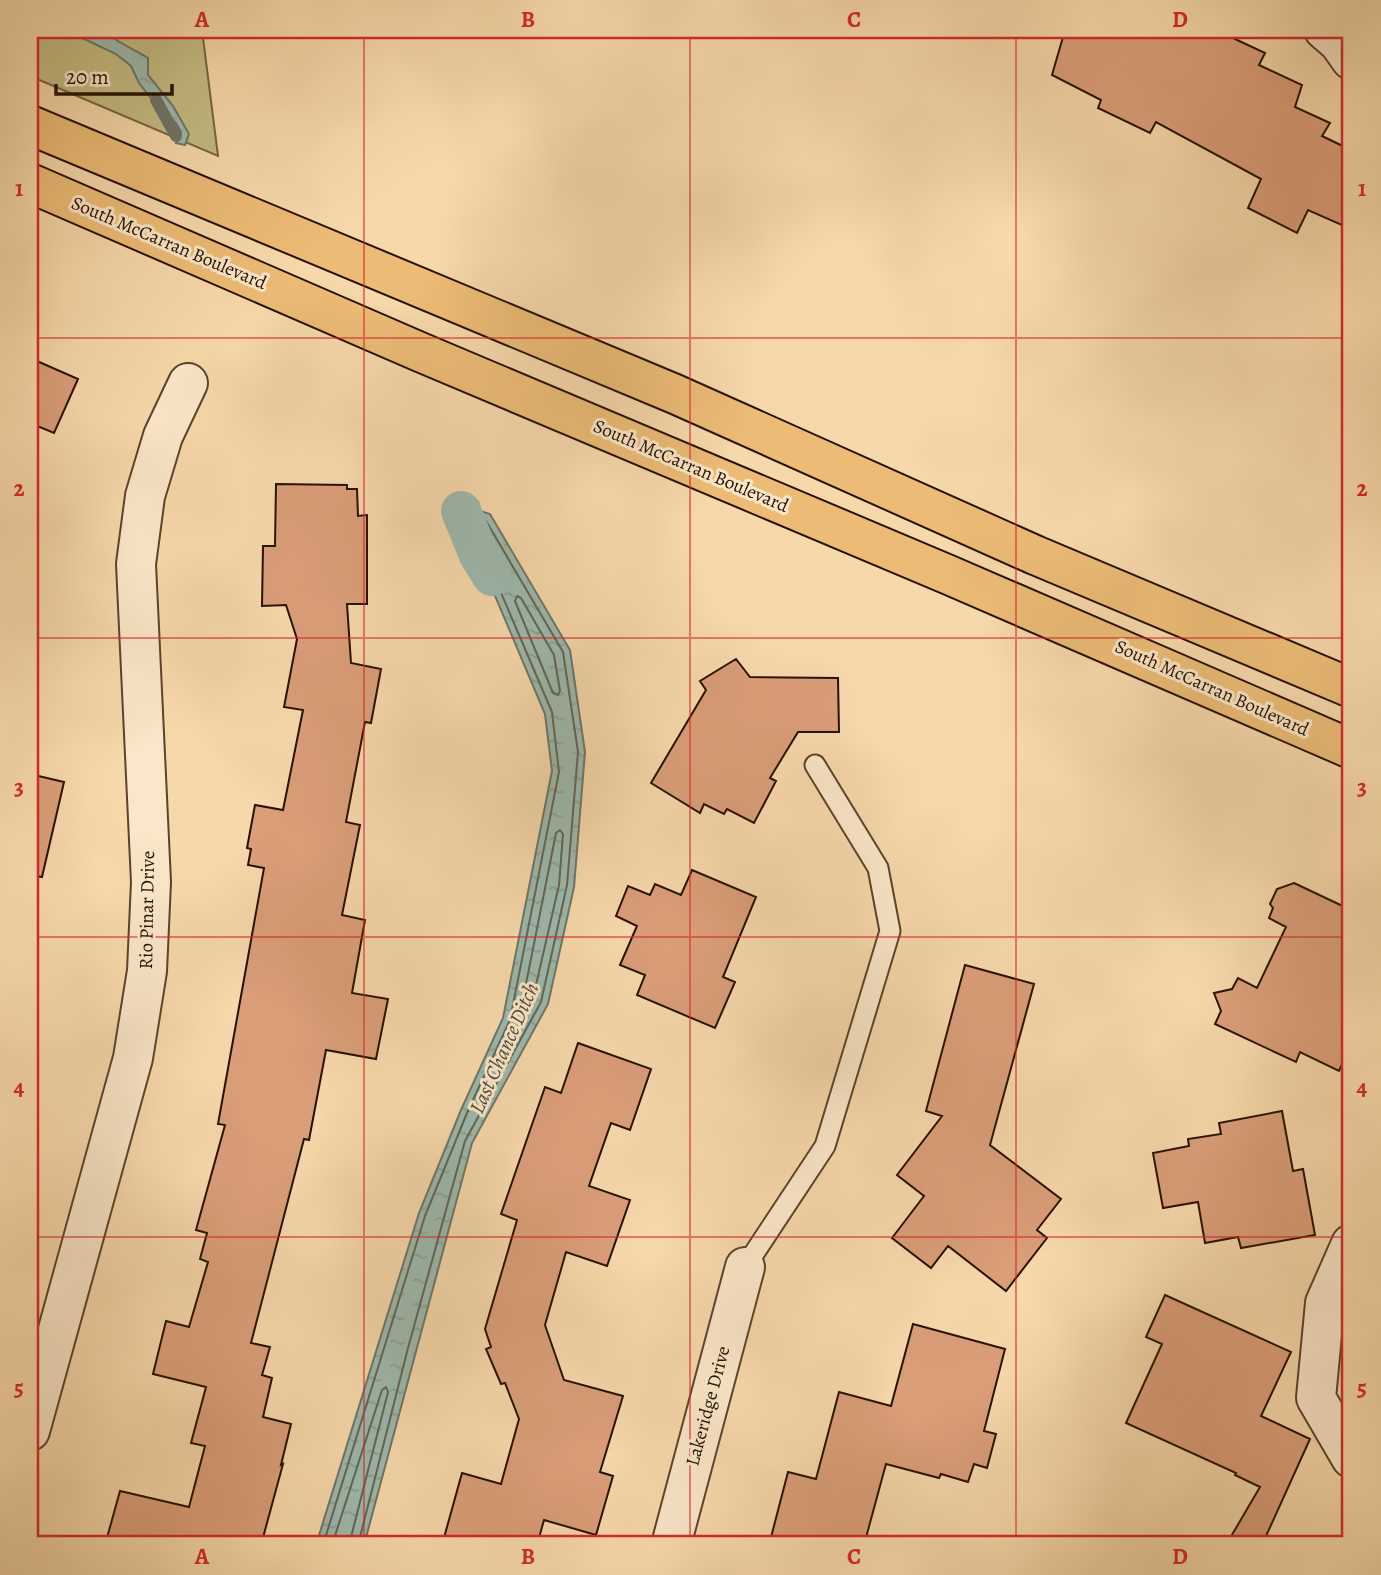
<svg xmlns="http://www.w3.org/2000/svg" width="1381" height="1575" viewBox="0 0 1381 1575" font-family="Alegreya,serif">
	<style>
		.grass { fill: #c4bc83; stroke: #766642; stroke-width: 2 }
		.water { fill: url(#water-ripples); stroke: #6e7668; stroke-width: 2 }
		.lines { fill: none; stroke-linecap: round; stroke-linejoin: round }
		.shore { stroke: #626556; stroke-width: 2 }
		.stream { stroke: #6e7668; stroke-width: 12 }
		.canal { stroke: #9db9ad; stroke-width: 40 }
		.building { fill: #da9e79; stroke: #271100; stroke-width: 2 }
		.service-casing { stroke: #5b432b; stroke-width: 23 }
		.minor-casing { stroke: #5b432b; stroke-width: 42 }
		.primary-casing { stroke: #271100; stroke-width: 42 }
		.service { stroke: #fae6c8; stroke-width: 19 }
		.minor { stroke: #fae6c8; stroke-width: 38 }
		.primary { stroke: #ecbc76; stroke-width: 38 }
		.grid { fill: none; stroke: #d62828; stroke-width: 2; stroke-opacity: 0.55 }
		.labels { text-anchor: middle; dominant-baseline: central; stroke-width: 6; stroke-linejoin: round; paint-order: stroke }
		.street-label { font-size: 19px; fill: #271100; stroke: #fae6c8 }
		.water-label { font-size: 21px; font-style: italic; fill: #504c3d; stroke: #fae6c8 }
		.neatline { fill: none; stroke: #d62828; stroke-width: 2.5 }
		.grid-label { font-size: 23px; text-anchor: middle; font-weight: bold; fill: #d62828 }
	</style>
	<defs>
		<pattern id="water-ripples" width="26" height="14" patternUnits="userSpaceOnUse" patternTransform="scale(1.75)"><rect width="26" height="14" fill="#9db9ad"/><path d="M2 4q2-2 4 0t4 0M15 11q2-2 4 0t4 0" fill="none" stroke="#879e93"/></pattern>
	</defs>
	<rect width="100%" height="100%" fill="#f7d8ab"/>
	<filter id="stains"><feTurbulence type="fractalNoise" baseFrequency=".00286" numOctaves="4"/><feColorMatrix values="0 0 0 0 .2 0 0 0 0 .09 0 0 0 0 .02 0 0 0 .5 -.17"/></filter>
	<radialGradient id="worn" r=".72"><stop offset=".6" stop-color="#630" stop-opacity="0"/><stop offset="1" stop-color="#630" stop-opacity=".3"/></radialGradient>
	<!-- grass -->
	<path class="grass" d="M30,30H202L218,156L30,76Z"/>
	<!-- water -->
	<path class="water" d="M78,30H103C110,39 136,50 148,58V75L173,106L189,134L185,145L176,143L181,132L176,123L164,115L139,83L131,66L116,54L82,38Z
		M478,502L480,511L490,514L570,650L585,752L574,887L548,1004L472,1143L364,1545H316L419,1213L461,1110L503,1018L552,771L545,714L468,532L471,517L466,508Z"/>
	<g class="lines">
		<!-- shore -->
		<path class="shore" d="M517,596L521,598L554,655L560,691L558,695L553,693L515,601Z
			M560,830L563,834L559,885L533,998L528,1007L525,1008L522,1004L556,833Z
			M323,1545L425,1216L467,1113L510,1020L559,772L552,712L475,532L477,521L481,519L486,521L563,652L578,752L567,885L541,1002L465,1141L408,1348L358,1545
			M332,1545L382,1390L386,1387L388,1392L349,1545"/>
		<!-- stream -->
		<path class="stream" d="M156,100L176,136"/>
		<!-- canal -->
		<path class="canal" d="M461,511L479,555L492,576"/>
	</g>
	<!-- building -->
	<path class="building" d="M1065,30H1216L1265,53L1259,65L1302,85L1295,107L1330,123L1322,136L1351,150V206L1344,226L1308,210L1297,233L1248,208L1261,179L1156,122L1150,133L1098,108L1101,100L1052,75Z
		M30,358L78,379L54,433L30,423Z
		M276,484L347,485V489H357L358,516L367,515V604H347L351,663L381,669L371,723L365,722L346,822L360,825L342,915L365,920L352,993L388,999L376,1059L326,1050L309,1140L304,1139L251,1343L270,1347L262,1375L272,1378L263,1417L291,1424L281,1465L283,1464L261,1545H105L120,1491L189,1507L205,1446L191,1443L206,1387L153,1374L166,1321L189,1327L208,1262L200,1259L207,1233L196,1230L225,1125L218,1124L264,868L248,865L251,849L247,848L255,805L283,810L303,710L284,707L297,639L286,605L262,606L263,546H275Z
		M736,659L750,677L838,678L839,732H798L770,778L776,781L754,823L727,809L724,814L704,804L700,813L651,783L706,690L700,681Z
		M30,774L64,782L42,877L30,875Z
		M692,870L756,897L723,977L735,982L715,1028L637,995L645,975L620,965L637,926L616,916L628,886L650,895L655,884L681,895Z
		M1294,883L1351,910V1045L1339,1071L1300,1052L1296,1062L1215,1024L1221,1011L1214,993L1232,989L1238,978L1257,988L1286,927L1269,918L1273,908L1270,904L1277,889Z
		M965,965L1034,984L990,1145L1061,1199L1037,1230L1047,1238L1006,1291L948,1246L931,1268L892,1238L924,1196L897,1175L942,1116L926,1111Z
		M578,1043L651,1069L630,1130L611,1123L589,1186L630,1200L607,1266L566,1252L545,1325L564,1380L623,1396L600,1472L613,1476L596,1535L544,1520L537,1545H442L462,1473L501,1484L519,1419L505,1383L501,1384L486,1349L491,1347L485,1329L517,1220L501,1214L545,1087L561,1093Z
		M1282,1111L1293,1171L1303,1169L1315,1235L1241,1248L1238,1237L1205,1243L1198,1202L1163,1208L1153,1153L1189,1146L1188,1139L1221,1134L1219,1123Z
		M1165,1295L1291,1352L1261,1416L1310,1439L1262,1545H1226L1260,1487L1235,1475L1236,1473L1126,1423L1162,1344L1146,1337Z
		M913,1324L1005,1349L984,1431L996,1434L987,1468L974,1464L968,1482L941,1474L939,1478L886,1464L864,1545H769L788,1472L816,1479L839,1392L891,1406Z"/>
	<g class="lines">
		<!-- service casing -->
		<g class="service-casing">
			<path id="service" d="M745,1267L825,1146L890,931L878,868L815,765"/>
		</g>
		<!-- minor casing -->
		<g class="minor-casing">
			<path id="minor" d="M1324,30L1339,43L1351,60
				M1351,1244L1325,1303L1316,1398L1351,1458
				M30,1431L133,1058L147,971L151,882L136,564L145,496L163,436L188,383
				M671,1545L745,1267"/>
		</g>
		<!-- primary casing -->
		<g class="primary-casing">
			<path id="primary" d="M30,125L675,394L1035,555L1351,688
				M30,183L420,352L949,575L1351,749"/>
		</g>
		<!-- service -->
		<use href="#service" class="service"/>
		<!-- minor -->
		<use href="#minor" class="minor"/>
		<!-- primary -->
		<use href="#primary" class="primary"/>
	</g>
	<!-- grid -->
	<path class="grid" d="M364,30V1545M690,30V1545M1016,30V1545M30,338H1351M30,638H1351M30,937H1351M30,1237H1351"/>
	<g class="labels">
		<!-- street labels -->
		<g class="street-label">
			<text transform="translate(169 243) rotate(23)">South McCarran Boulevard</text>
			<text transform="translate(691 466) rotate(23)">South McCarran Boulevard</text>
			<text transform="translate(1212 688) rotate(24)">South McCarran Boulevard</text>
			<text transform="translate(147 910) rotate(-89)">Rio Pinar Drive</text>
			<text transform="translate(708 1406) rotate(-75)">Lakeridge Drive</text>
		</g>
		<!-- water labels -->
		<g class="water-label">
			<text transform="translate(504 1048) rotate(-66)">Last Chance Ditch</text>
		</g>
	</g>
	<!-- margin -->
	<rect width="1381" height="1575" fill="none" stroke="#f7d8ab" stroke-width="77"/>
	<!-- scale -->
	<path d="M56 84v10h116v-10" fill="none" stroke="#271100" stroke-width="3.5"/>
	<text x="66" y="84" font-size="21" fill="#271100" stroke="#fae6c8" stroke-width="5" paint-order="stroke">20 m</text>
	<rect x="38" y="38" width="1304" height="1498" class="neatline"/>
	<g class="grid-label">
		<text x="202" y="27">A</text>
		<text x="528" y="27">B</text>
		<text x="854" y="27">C</text>
		<text x="1180" y="27">D</text>
		<text x="19" y="196">1</text>
		<text x="1362" y="196">1</text>
		<text x="19" y="496">2</text>
		<text x="1362" y="496">2</text>
		<text x="19" y="795">3</text>
		<text x="1362" y="795">3</text>
		<text x="19" y="1095">4</text>
		<text x="1362" y="1095">4</text>
		<text x="19" y="1395">5</text>
		<text x="1362" y="1395">5</text>
		<text x="202" y="1564">A</text>
		<text x="528" y="1564">B</text>
		<text x="854" y="1564">C</text>
		<text x="1180" y="1564">D</text>
	</g>
	<rect width="100%" height="100%" filter="url(#stains)"/>
	<rect width="100%" height="100%" fill="url(#worn)"/>
</svg>
